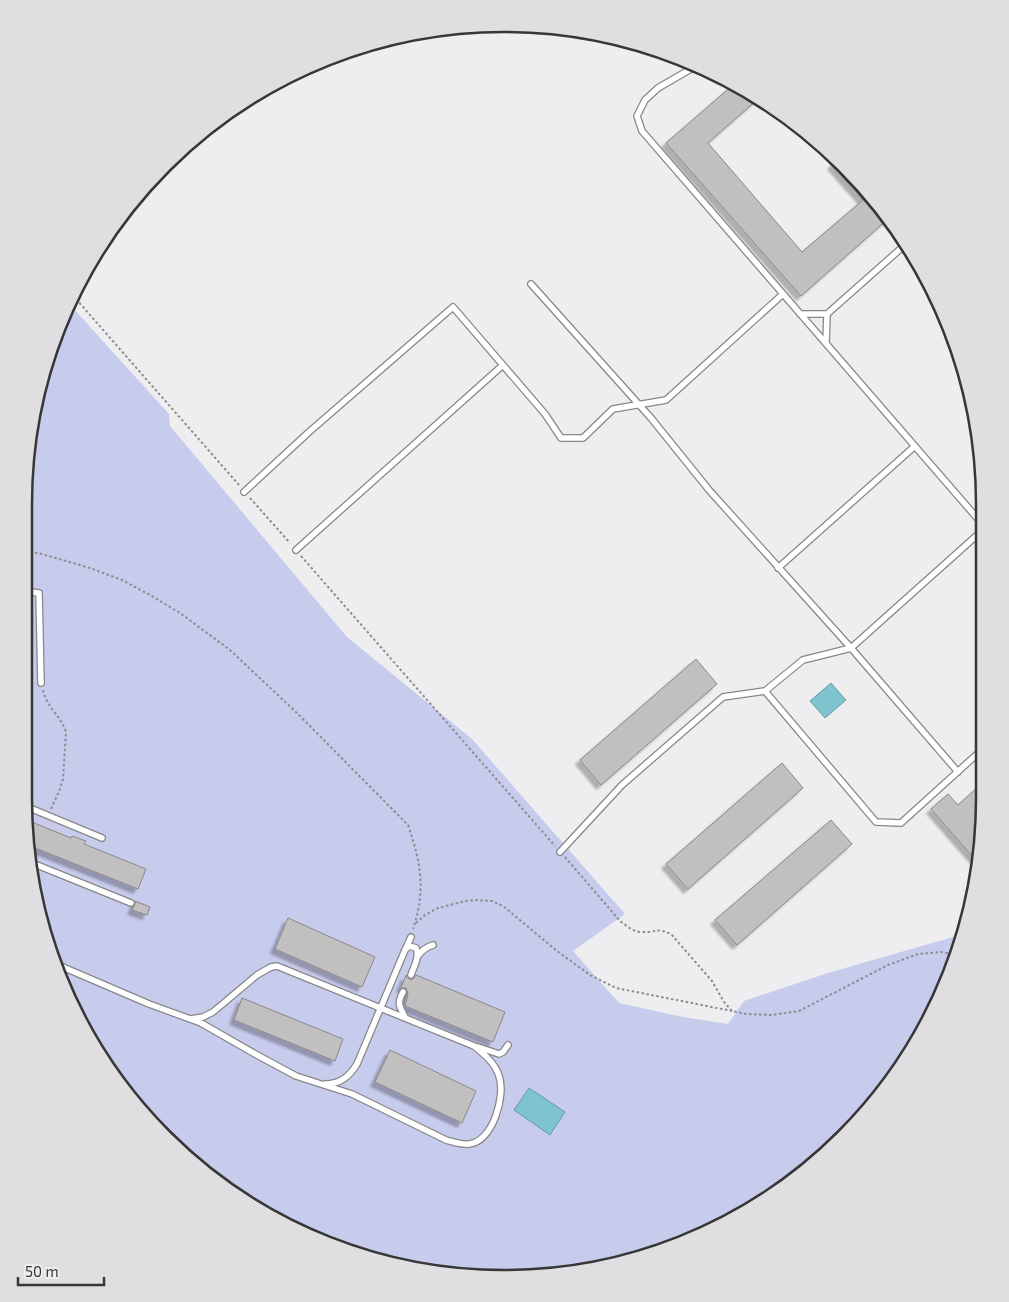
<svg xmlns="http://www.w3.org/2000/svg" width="1009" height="1302" viewBox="0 0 1009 1302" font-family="'Exo 2',sans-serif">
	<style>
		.green { fill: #c7cbec }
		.water { fill: #7ec4cf; stroke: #699aa2 }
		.building { fill: #c2bfc1; stroke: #8a8789; filter: url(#shadow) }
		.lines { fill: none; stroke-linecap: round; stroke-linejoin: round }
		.service-casing { stroke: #87878a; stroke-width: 8 }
		.path { stroke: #8c8c8e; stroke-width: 2; stroke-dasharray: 2.5 2.5; stroke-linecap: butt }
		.service { stroke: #fff; stroke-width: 5.5 }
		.rim { fill: none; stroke: #373738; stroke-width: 2.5 }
	</style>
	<defs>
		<filter id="shadow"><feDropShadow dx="-4.5" dy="4.5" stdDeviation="1" flood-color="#0004"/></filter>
	</defs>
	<rect width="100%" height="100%" fill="#eeeef1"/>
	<!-- green -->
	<path class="green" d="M72,307L169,414L170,426L347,637L472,739L625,914L573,951L619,1003L683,1017L728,1024L744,1001L828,973L953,937L965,927L949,981L904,1065L844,1138L745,1214L629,1262L505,1278L380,1262L264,1214L165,1138L88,1038L40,922L24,797L25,473L49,350Z"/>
	<!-- water -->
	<path class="water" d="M831,683L846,700L825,718L810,701Z
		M529,1088L565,1112L550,1135L514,1110Z"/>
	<!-- building -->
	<path class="building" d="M734,84L758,99L708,143L802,252L863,200L832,165L837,160L866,187L888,219L801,296L666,143Z
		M696,659L717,684L601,785L580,760Z
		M782,763L803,788L688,889L666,864Z
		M985,781V798L979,864L931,809L948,794L958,805Z
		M27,820L71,838L72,836L86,841L84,844L146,869L138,889L30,846Z
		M831,820L852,844L737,945L715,920Z
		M135,901L150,907L147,915L132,910L135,904Z
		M288,918L375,957L362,987L275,949Z
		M406,975L408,978L411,980L414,978L416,975L505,1012L493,1042L405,1006L408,994L406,988H401Z
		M242,998L343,1039L335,1061L234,1020Z
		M390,1050L476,1091L462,1123L375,1082Z"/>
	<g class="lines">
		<!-- service casing -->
		<g class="service-casing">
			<path id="service" d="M696,66L658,88L645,100L637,116L642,131L984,526
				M531,284L651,418L709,490L851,648L958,772
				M800,314H827L906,244
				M826,343L827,314
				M244,492L309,432L453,307L545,414L561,438H583L613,409L666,400L783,294
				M296,550L503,365
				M778,568L915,446
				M24,591L39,593L41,683
				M765,691L876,822L901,823L985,747
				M25,806L102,838
				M560,852L622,785L723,697L765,691L803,660L851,648L984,529
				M32,863L131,903
				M406,948L411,937
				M418,956C422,950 426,947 433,945
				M58,965L149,1004L201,1023L257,1055L296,1076L352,1094L446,1140C453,1142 461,1145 469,1144C493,1142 506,1095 499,1076C495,1063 484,1054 474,1046L277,966L271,967L257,975L213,1012L203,1017L191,1019
				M403,992C397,1003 399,1006 405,1017
				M478,1047L499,1054L503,1052L508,1045
				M325,1084C340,1084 349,1077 357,1064L405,950L409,946L416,948C420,957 414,966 411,975"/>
		</g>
		<!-- path -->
		<path class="path" d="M76,299L239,485
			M250,498L290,543
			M25,551L42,554L90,568L122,580L150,595L180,613L230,650L298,714L408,825C421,863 426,890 413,929
			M301,556L555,846
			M43,690C47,708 61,716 66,732L63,779L60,789L51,809
			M565,857L620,921C627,926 633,932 642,932C656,933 656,927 671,934L712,981L724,1002L732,1011L746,1014L772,1015L799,1011L888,965L918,954L941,952L952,954L956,957
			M416,923L425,915L438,908L466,901L477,900L492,901L503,906L557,951L590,975L616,988L732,1011"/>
		<!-- service -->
		<use href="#service" class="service"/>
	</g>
	<!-- crop -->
	<path d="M0 0H1009V1302H0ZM504 32H504A472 472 0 0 1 976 504V798A472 472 0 0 1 504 1270H504A472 472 0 0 1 32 798V504A472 472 0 0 1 504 32Z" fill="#dfdfe2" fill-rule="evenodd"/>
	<path class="rim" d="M504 32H504A472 472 0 0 1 976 504V798A472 472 0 0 1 504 1270H504A472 472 0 0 1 32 798V504A472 472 0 0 1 504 32Z"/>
	<!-- scale -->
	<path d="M18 1277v8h86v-8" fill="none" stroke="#373738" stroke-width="2.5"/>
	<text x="25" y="1277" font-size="15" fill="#373738" stroke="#eeeef1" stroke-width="4" paint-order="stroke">50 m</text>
</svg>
